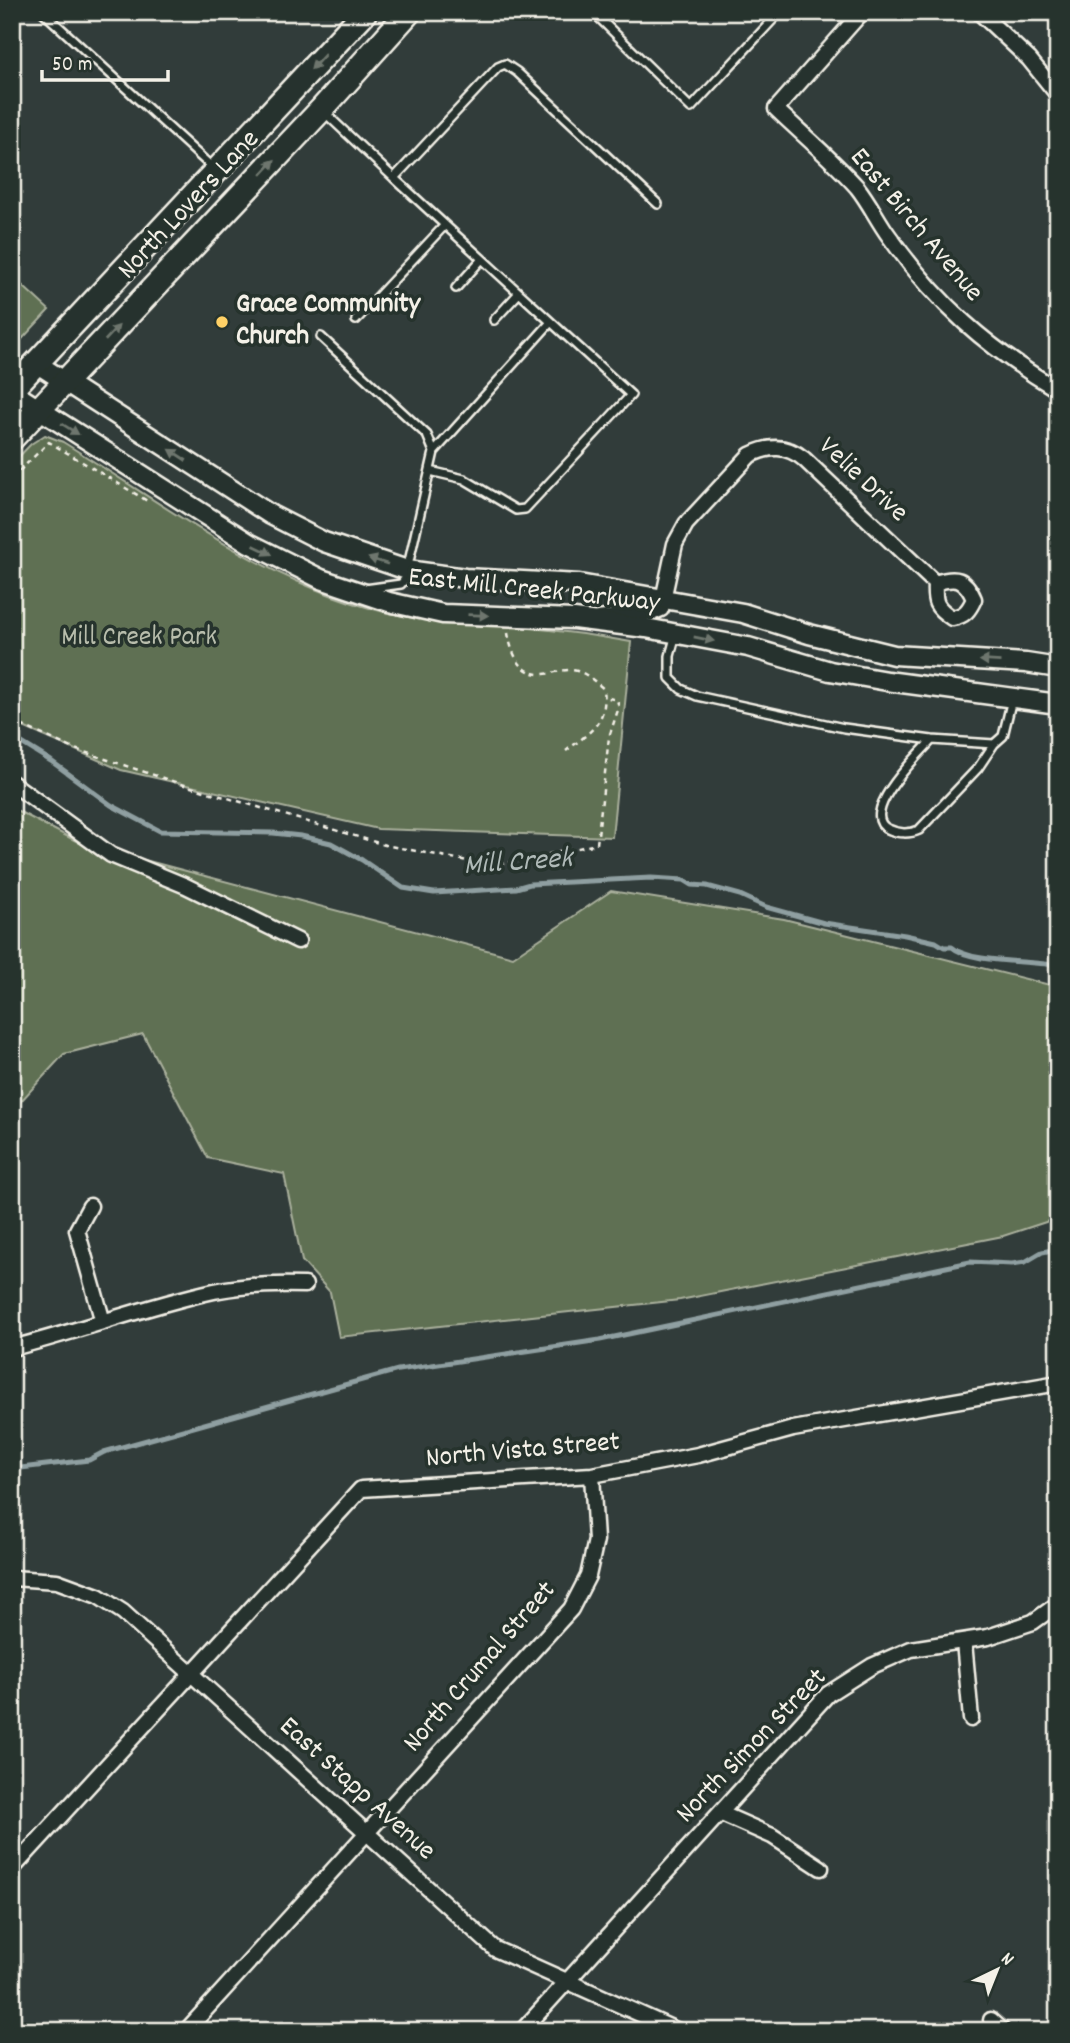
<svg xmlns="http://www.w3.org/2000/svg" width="1070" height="2043" viewBox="0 0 1070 2043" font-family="Dekko,sans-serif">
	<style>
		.green { fill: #5f7052; stroke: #aab09d; stroke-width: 2 }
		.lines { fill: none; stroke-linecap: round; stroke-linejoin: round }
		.stream { stroke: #8f9fa1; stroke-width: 5 }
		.service-casing { stroke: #f4f1e8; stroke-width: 12 }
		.minor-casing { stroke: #f4f1e8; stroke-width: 19 }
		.tertiary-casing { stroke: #f4f1e8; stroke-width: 23 }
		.primary-casing { stroke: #f4f1e8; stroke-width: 28 }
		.path { stroke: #f4f1e8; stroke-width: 2.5; stroke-dasharray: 5 5; stroke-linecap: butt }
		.service { stroke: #26332d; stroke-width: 7 }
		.minor { stroke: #26332d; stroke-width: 14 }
		.tertiary { stroke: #26332d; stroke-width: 18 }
		.primary { stroke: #26332d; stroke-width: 23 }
		.oneway { fill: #6e766e }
		.poi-dot { fill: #ffd166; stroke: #26332d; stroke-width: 2.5 }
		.labels { text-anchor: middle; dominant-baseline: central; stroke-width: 7; stroke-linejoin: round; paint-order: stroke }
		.street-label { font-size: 28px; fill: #f4f1e8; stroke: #26332d }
		.poi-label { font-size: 28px; font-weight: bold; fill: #f4f1e8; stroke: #26332d; text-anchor: start }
		.park-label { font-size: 28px; fill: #b8bdac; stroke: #26332d }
		.water-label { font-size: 30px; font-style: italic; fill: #b0bab8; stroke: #26332d }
	</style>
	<rect width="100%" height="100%" fill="#313c3a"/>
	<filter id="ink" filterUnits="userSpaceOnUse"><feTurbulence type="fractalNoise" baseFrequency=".0143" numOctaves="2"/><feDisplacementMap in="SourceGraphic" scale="14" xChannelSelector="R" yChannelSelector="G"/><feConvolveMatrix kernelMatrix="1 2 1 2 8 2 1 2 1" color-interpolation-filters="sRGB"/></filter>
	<g filter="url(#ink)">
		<!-- green -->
		<path class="green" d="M12,276L49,310L12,350Z
			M45,435L63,442C169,508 279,592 403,616C445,624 487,625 530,628C564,631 598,636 631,642L612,837L378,829L121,770L12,722V464L31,444Z
			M12,808L80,843L513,957L611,891L784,919L1058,987V1218L1003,1236L680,1300L339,1337L330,1292L302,1261L284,1174L208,1158L143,1034L64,1054L12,1111Z"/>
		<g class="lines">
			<!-- stream -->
			<path class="stream" d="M12,737L51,761L111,805L160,831L273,833L301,836L331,843L362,860L403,888L434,893L516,888L530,884L651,878L684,880L692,885L707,886L740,895L766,907L824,923L905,935L936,942L944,947H952C971,964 1032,960 1058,966
				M12,1469L89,1460L104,1452L398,1370L600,1340L970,1262L1012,1264L1025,1262L1042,1252L1058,1249"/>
			<!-- service casing -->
			<g class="service-casing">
				<path id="service" d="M43,12L214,169
					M593,12L691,108L780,12
					M324,112L394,178
					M445,225L551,322
					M456,288L482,259
					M356,320L445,225L394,178L498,67L505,64L517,72L658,204
					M494,320L519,293
					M321,337L427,435L434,452L405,579L401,584L365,589
					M430,471L464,479L516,510L525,509L631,395L551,322L434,452
					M676,634L670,656V678L681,689L697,696L844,728L932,740L994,744L1003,736L1012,699
					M932,740C920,753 857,814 888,829C898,834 910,834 919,830L978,768L994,744"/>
			</g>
			<!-- minor casing -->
			<g class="minor-casing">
				<path id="minor" d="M862,12L776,109C802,134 832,159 857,187C869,202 878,221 889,236C937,304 986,347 1058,390
					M979,12L1029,59L1058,95
					M598,619L654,612L661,609L675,544L686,524L750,455C770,445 787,445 804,459L935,583C934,602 935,607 952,618C965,616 969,610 974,599C965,578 956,576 935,583
					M12,783L111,855L186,886L298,941
					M90,1206L77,1230L103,1322
					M12,1348C80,1331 146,1306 214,1291C244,1285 275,1284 305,1285
					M12,1578L57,1581L98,1596L123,1612L495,1949L678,2031
					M964,1642L971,1719
					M722,1814L772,1836L821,1868
					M12,1869L361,1489L592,1475L698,1455L793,1429L1058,1383
					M991,2020L1003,2031
					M186,2031L571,1609L588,1576L596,1540L592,1475
					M522,2031L828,1694L872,1666L911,1649L988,1637L1033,1622L1058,1604"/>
			</g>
			<!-- tertiary casing -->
			<g class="tertiary-casing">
				<path id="tertiary" d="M36,363L271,515L324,542L407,570L465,578L579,584L743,613L809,634L894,655L1026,663L1058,668
					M12,392L249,543L321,579L389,602L443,614L574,619L646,628L748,647L830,671L887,681L1058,704"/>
			</g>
			<!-- primary casing -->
			<g class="primary-casing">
				<path id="primary" d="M12,389L365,12
					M12,438L321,110L409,12"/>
			</g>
			<!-- path -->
			<path class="path" d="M12,478L49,442L149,502
				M508,633C511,652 520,676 544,674C555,673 566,668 577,671C588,674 595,682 604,689C608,723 590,732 566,751
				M12,721L72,748L181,784L385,845L493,866L597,844L609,737L619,707L617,700L605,697"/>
			<!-- service -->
			<use href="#service" class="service"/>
			<!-- minor -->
			<use href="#minor" class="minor"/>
			<!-- tertiary -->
			<use href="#tertiary" class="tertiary"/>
			<!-- primary -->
			<use href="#primary" class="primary"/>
		</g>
		<!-- one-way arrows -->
		<defs><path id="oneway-solid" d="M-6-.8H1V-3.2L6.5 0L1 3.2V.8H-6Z" transform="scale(1.75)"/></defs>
		<g class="oneway">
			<use href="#oneway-solid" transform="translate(318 62) rotate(133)"/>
			<use href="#oneway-solid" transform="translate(268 167) rotate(-47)"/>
			<use href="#oneway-solid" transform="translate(112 333) rotate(-47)"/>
			<use href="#oneway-solid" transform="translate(70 429) rotate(32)"/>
			<use href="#oneway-solid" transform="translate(178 455) rotate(-147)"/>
			<use href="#oneway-solid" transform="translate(263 550) rotate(26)"/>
			<use href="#oneway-solid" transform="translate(378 561) rotate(-162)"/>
			<use href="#oneway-solid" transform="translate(478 615) rotate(2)"/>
			<use href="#oneway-solid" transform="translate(704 639) rotate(11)"/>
			<use href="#oneway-solid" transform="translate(990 661) rotate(-177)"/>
		</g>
	</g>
	<!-- markers -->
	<circle class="poi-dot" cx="222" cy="322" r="7"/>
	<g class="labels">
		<!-- street labels -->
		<g class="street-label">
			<text transform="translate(190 206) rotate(-47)">North Lovers Lane</text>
			<text transform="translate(915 226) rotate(50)">East Birch Avenue</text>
			<text transform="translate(862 481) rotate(43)">Velie Drive</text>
			<text transform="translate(534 592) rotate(6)">East Mill Creek Parkway</text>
			<text transform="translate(523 1452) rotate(-5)">North Vista Street</text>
			<text transform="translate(481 1668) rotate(-49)">North Crumal Street</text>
			<text transform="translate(753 1747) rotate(-46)">North Simon Street</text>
			<text transform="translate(356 1790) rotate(42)">East Stapp Avenue</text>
		</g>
		<!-- poi labels -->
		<g class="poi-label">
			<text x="236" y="306">Grace Community<tspan x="236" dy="32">Church</tspan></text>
		</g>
		<!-- park labels -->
		<g class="park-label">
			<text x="139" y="639">Mill Creek Park</text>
		</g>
		<!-- water labels -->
		<g class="water-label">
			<text transform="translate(518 864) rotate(-4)">Mill Creek</text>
		</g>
	</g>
	<!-- margin -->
	<rect width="1070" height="2043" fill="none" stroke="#26332d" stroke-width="42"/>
	<rect x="21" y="21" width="1028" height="2001" fill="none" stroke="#f4f1e8" stroke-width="2.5" filter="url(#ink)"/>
	<!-- north arrow -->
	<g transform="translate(997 1970) rotate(43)" stroke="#26332d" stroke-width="5" paint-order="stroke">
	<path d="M0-5L12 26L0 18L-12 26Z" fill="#f4f1e8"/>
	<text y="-10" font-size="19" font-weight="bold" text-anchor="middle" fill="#f4f1e8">N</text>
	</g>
	<!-- scale -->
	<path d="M42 70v10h126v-10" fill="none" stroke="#f4f1e8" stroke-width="3.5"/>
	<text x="52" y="70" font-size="21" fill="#f4f1e8" stroke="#26332d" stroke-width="5" paint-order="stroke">50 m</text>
</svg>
